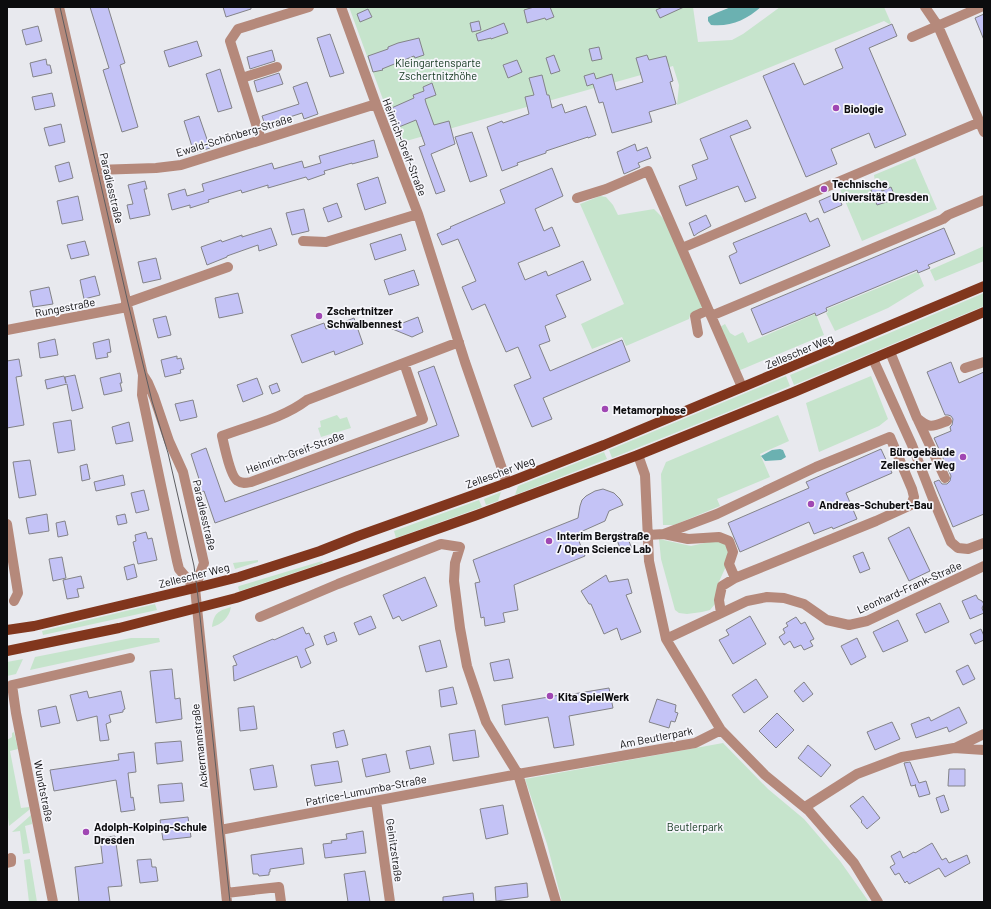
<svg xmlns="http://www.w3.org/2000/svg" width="991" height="909" viewBox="0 0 991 909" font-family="Barlow,sans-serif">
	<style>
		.green { fill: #c6e4cc }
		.water { fill: #6bb1b1 }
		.building { fill: #c4c3f6; stroke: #838388 }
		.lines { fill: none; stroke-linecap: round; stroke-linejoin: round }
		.minor { stroke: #b5897b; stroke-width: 10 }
		.major { stroke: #81361d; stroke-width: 10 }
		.tram { stroke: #5d5d60; stroke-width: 1 }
		.poi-dot { fill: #a047b3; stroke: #f6f6fb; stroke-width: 1.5 }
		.labels { text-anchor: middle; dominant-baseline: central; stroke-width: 3.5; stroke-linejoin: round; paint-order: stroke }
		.park-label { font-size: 11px; fill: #0f331b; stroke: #f6f6fb }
		.poi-label { font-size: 11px; font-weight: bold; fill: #0c0c0e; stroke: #f6f6fb; text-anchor: start }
		.street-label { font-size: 11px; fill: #0c0c0e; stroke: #f6f6fb }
	</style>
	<rect width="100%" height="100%" fill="#e8e9ee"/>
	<!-- green -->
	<path class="green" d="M349,7H693L698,42L732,40L743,34L780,7H884L891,23L889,24L884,21L677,105L679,85L673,66L399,143Z
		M915,158L937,209L862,241L840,189L854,183L857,189L875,181L874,175Z
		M600,196L606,197L613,205L618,215L654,209L665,220L704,308L690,315L689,319L626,346L622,337L592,349L581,324L624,304L580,204Z
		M984,246V261L935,281L930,270Z
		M917,272L918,274H919L924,286L888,308L835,331L826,313L828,312L827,309Z
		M984,293V306L794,385L790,375Z
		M815,314L816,317H817L824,335L738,371L720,327L725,324L730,333L735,336L743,332L748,343Z
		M786,376L790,386L735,409L612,458L609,450Z
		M871,376L888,419L879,426L819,452L806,403Z
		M337,415L340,419L347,417L351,428L321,437L318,428L321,427L320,421Z
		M778,415L789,441L760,454L770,477L717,499L720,506L674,525H663L661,474L666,462Z
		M604,452L607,459L515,495L518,486Z
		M501,492L498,501L486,505L484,499Z
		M479,500L482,507L396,538L394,531Z
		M659,539L691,546L718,540L724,543L729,549L728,562L717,586L715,604L710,610L702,612L687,614L679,613L675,610L661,559Z
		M258,560V562L235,569L233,563Z
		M322,561L323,563L240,591L239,590L238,587L239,586Z
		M155,604L157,610L43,635L42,631Z
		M231,607C229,618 222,624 212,627C214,613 218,611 231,607Z
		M131,638H159L160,642L30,670L35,657Z
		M23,659L16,674L7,676V662Z
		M14,732L18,749L10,751L21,808L29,807V810L9,826L7,809V740L12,737V733Z
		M723,743L768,789L804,819L840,861L869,902H562L547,844L525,779Z
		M31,815L32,824L25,826L30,853L23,854L20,831L12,832Z
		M30,859L37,902H29L24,860Z"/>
	<!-- water -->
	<path class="water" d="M731,7H761C746,20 731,27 711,25L708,21V17L716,13Z
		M780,449L783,450L786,457L781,460L765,461L761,456L772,450Z"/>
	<!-- building -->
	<path class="building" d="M90,7H108L125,63L120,65L138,127L122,132L103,70L109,68Z
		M223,7H251V9L226,17Z
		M534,7H550L554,17L546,20L545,18L527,23L524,10Z
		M663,7H684L660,18L656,10Z
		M368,9L372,17L360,22L357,14Z
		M984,14V40L975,18Z
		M479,21L481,30L472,32L470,23Z
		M504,23L508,33L491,39V38L478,41L476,34Z
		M892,24L897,36L869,48L906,135L875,148L869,133L831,149L837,164L806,177L763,76L794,63L804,85L843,68L835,49Z
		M38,26L42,41L26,45L22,30Z
		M330,34L344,73L330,77L317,38Z
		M419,38L424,55L415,58L414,56L382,69L383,70L373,72L368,56L388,49V47L398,43Z
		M197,41L202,56L169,67L164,51Z
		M599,47L602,59L592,61L589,49Z
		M272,50L275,61L250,69L247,57Z
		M554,55L560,71L551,74L546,58Z
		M647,55L649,60L666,56L673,81L670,82L676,104L649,112L652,122L612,133L603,102L599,103L593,84L587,86L584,76L594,73L596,79L612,74L616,90L643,82L636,58Z
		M46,59L47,65H50L52,73L33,77L30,63Z
		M517,60L522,72L508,78L503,65Z
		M220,69L232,108L218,112L206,74Z
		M279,73L283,84L257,92L254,81Z
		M542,75L547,95H549L552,108L562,104L565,113L586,106L596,135L588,138V137L546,151V153L517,163L518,165L502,171L487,127L502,121L503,123L529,114L525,97L534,95L529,78Z
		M307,82L318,114L304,119L302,113L265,125L262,116L299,104L293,87Z
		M432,83L436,95L425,99L426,103L434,125L449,121L455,144L431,154L445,191L436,194L419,147L425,145L416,120L394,129L387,110L414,98L413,95L424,91L423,87Z
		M52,93L55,106L35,110L32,97Z
		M199,116L210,148L194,153L184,121Z
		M747,120L751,128L730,136L756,198L745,202L738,186L686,206L679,186L697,179L692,165L708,159L700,139Z
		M61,124L65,142L49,146L44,128Z
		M472,132L487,176L470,182L455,137Z
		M374,140L378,157L352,164V163L324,171L325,174L308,180L306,177L268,188V185L242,193L241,190L208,200L209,202L190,208V205L172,210L168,194L185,189L187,196L204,191L202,184L272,163L274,169L302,161L304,168L321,163L319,156Z
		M635,144L637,151L647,147L651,158L638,163L640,167L624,174L617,152Z
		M69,162L73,178L59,182L55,166Z
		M552,168L563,196L535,209L544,231L552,227L560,246L518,263L525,280L546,271L548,276L583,261L591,280L556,295L566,317L545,326L550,341L539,345L550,371L622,340L630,361L543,398L552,419L532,427L514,385L531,378L518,347L506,352L485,304L472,310L462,287L476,281L458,239L442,245L437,234L451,228L450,227L505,203L500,190Z
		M378,177L386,203L365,210L357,184Z
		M145,181L147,189H144L150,215L130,219L127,205L133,204L128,185Z
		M880,186L882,191L891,187L896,199L877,205L871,190Z
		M837,193L842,205L824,213L819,201Z
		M78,196L83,220L62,224L57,201Z
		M337,203L342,217L328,222L323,208Z
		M304,209L309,231L292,235L286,213Z
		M806,213L810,222L818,218L830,246L740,284L729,256L737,252L733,243Z
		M706,215L711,226L698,233L694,236L689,223Z
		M271,228L277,245L259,251L258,245L227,256V257L207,265L201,247L221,240L222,242L242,235V237Z
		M944,228L955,254L928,265L930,268L918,273L917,270L826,308L827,311L816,316L815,313L762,335L751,309Z
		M401,234L406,250L375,260L370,244Z
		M85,241L89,255L71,259L67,245Z
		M156,258L161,279L143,283L138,262Z
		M414,270L419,285L389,295L384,280Z
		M95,276L100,295L84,299L80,280Z
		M49,287L53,304L33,307L30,291Z
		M238,293L243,313L219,318L215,298Z
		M166,316L171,335L158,338L153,319Z
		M418,317L423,332L412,337L390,328Z
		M354,318L363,344L335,355L334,351L302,363L291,335L324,323L326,329Z
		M55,339L58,355L40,358L38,343Z
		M109,339L111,352L107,353L108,357L96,359L93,343Z
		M177,356V359L181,358L184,369L180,370L181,373L165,377L161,360Z
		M19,359L22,376L16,377L24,425L7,428V361Z
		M951,362L959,383L984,372V514L953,527L934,482L939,480L942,484H947L950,481L951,476L934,438L951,431L950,427L952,425L953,419L951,416L948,415H945L927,372Z
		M434,366L459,436L215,523L204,491L198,493L195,484L200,482L191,454L206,448L225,502L293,478L437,425L418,372Z
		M120,373L122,383H120L122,391L104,395L100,378Z
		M75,375L83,408L72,411L67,384L47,389L45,380L64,376L66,383L65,377Z
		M257,378L263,394L243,402L237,385Z
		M277,383L280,391L272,394L269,386Z
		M193,400L197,417L180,421L175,404Z
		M71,420L75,450L58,453L53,423Z
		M129,422L133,441L116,444L112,427Z
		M881,449L892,473L846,493L857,519L833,529L832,527L814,534L809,522L740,552L728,523L809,488L806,482Z
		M30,460L36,495L19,498L13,462Z
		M87,464L90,479L82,481L80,466Z
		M123,475L125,485L96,491L94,482Z
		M603,489L614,493L620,499L623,505L609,511L605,521L576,534L585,556L514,585L518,610L503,613L505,622L485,626L484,617L481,618L475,583L480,582L473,560L578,518L580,506L582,500L586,496L595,491Z
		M144,490L149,510L136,513L131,493Z
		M47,514L49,531L29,534L26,518Z
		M125,514L127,523L118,525L116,516Z
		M65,521L68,535L58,537L56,523Z
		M909,527L930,571L909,581L888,538Z
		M625,531L632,549L622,553L615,535Z
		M146,532L148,539L152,538L157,560L138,564L133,542L136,541L135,535Z
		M863,552L870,569L860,573L853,556Z
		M62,557L66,578L53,581L49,559Z
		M134,564L137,577L127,580L124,567Z
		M606,575L609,582L628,579L632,593L626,595L641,632L621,640L617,628L604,634L591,604H589L581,591Z
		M81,576L84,588L77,589L79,597L67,599L63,580Z
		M425,577L437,606L402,621L399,616L393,619L383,595Z
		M976,595L978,599L982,601L984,604L982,608L984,613L970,619L962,601Z
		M940,603L949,622L925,633L916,614Z
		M371,616L376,628L359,635L354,623Z
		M750,616L766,644L733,664L719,640L729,635L726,630Z
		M796,617L801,624L805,622L814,639L810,641L813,646L804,650L801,645L794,648L790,641L784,645L779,637L785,633L783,629L788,626L786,623Z
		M898,620L908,641L883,652L873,632Z
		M303,627L306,634L309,633L314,645L305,649L311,663L301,668L297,656L234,681L233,666L237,665L233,656L273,639L274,640Z
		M981,629L984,636V640L975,644L970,634Z
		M334,632L337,641L327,645L324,636Z
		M857,638L866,657L851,665L841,646Z
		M440,640L447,667L426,672L419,646Z
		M509,659L513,678L494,681L490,663Z
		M968,665L975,679L963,685L956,671Z
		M172,669L175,699L180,698L182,719L156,723L150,671Z
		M756,679L768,697L744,713L732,695Z
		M804,682L813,694L803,702L794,691Z
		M453,687L457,704L441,707L439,690Z
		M609,688L613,708L569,716L574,745L554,748L548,717L505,725L502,705L560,695L561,696Z
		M87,691L89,698L121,691L125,709L123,710V712L109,715L111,722L106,724L109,740L100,741L97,716L77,721L70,695Z
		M657,699L676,705L675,712L678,713L675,722L671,721L669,728L649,722Z
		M56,706L60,723L41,727L38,710Z
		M254,706L257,729L240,731L238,708Z
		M959,707L967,723L949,732L947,727L916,738L911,724L929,717L931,721Z
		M777,713L794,730L776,748L759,731Z
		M892,722L900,739L875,750L867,732Z
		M344,730L348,745L336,748L333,733Z
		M475,730L479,757L453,761L449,734Z
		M181,741L183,761L157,764L155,743Z
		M808,745L831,765L821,777L798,758Z
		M430,746L434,764L410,769L406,751Z
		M134,752L136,772L128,773L131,798L133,797L135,810L121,812L116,780L54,791L50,770L119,760L118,754Z
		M386,754L390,772L366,777L362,759Z
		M338,761L342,782L315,786L311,765Z
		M910,762L919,783L926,781L930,794L919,797L915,785H916L911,786L904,763Z
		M273,765L277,787L254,790L250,769Z
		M949,769H965V786H948Z
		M182,783L184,801L160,803L158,785Z
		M944,795L949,810L941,813L936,798Z
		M863,796L880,818L867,829L861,822L862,821L850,806Z
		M503,805L508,834L486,839L480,809Z
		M188,817L191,837L163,840L160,820Z
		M363,831L366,853L325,858L323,844L332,843L331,841L347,839L346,834Z
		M115,836L122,886L108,887L110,902H79L75,867L103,863L100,838Z
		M932,843L942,860L946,858L949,863L967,855L970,863L945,877L939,868L909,884L907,881L905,883L899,873L895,875L890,867L895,864L891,856L900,851L903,858L914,852L915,853Z
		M302,848L304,864L270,869V872H269V875L259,876L258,874H253L251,855Z
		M151,859L152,867H156L158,881L140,883L137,860Z
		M365,871L370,902H348L344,874Z
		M527,883L528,897L496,901L495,887Z
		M473,893L474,902H443V897Z"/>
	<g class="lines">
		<!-- minor -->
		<path class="minor" d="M59,7L143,375L142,395L177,561L179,569L195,588
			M341,7L376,104L418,214L465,362L507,483
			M925,7L938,26L984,132
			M912,37L981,7
			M242,78L277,67
			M261,140L230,41L238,29L309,7
			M96,170L156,168L181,165L376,104
			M577,198L606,189L648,171L742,387
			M303,241L326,242L418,214
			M682,248L980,122
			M126,303L228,267
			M711,316L943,219L948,215L984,200
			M7,330L127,307
			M698,333L695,316L708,310
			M890,352L917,418C930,429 932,427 947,421
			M873,359L912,445L933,499L951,542L958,548L968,549L984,543
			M404,363L423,419L251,482C246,483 242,484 238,481C231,478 224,445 222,436C250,425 282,419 307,400L459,342
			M965,368L984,362
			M143,375L148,383L154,397L169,441L183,472L204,563L195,588L227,902
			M918,420L945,478
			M638,455L645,475L649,561L666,639L721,730L765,775L809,811L854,863L878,902
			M7,524L18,593L14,601
			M664,534L717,514L816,467L890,437L912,489L914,497L911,505L876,521L735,578L722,586L719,600L721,613
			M648,535L664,534L688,539L719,537L729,541L733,552L729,564L735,578
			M666,639L747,601L767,597L784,598L804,604L827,620L849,625L867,621L984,566
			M955,748L984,734
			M376,801L390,902
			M805,807L857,774L902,757L954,748L984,750
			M220,830L518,774L486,722L467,666L460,628L454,581L455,563L460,547L441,544L338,584L260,617
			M7,863L11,862V858
			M226,893L279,887L281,902
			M53,902L16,713L12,685L130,658
			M556,902L518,774L695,743L721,730"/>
		<!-- major -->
		<path class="major" d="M7,630L34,626L195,588L239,577L320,551L358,536L507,483L604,445L984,286
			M7,651L119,628L236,598L358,557L477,515L638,455L794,392L984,312"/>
		<!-- tram -->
		<path class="tram" d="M60,7L128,303L152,401L168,453L194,566L197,588L230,902"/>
	</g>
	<!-- markers -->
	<g class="poi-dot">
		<circle cx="836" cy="108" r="4"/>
		<circle cx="824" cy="189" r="4"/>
		<circle cx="319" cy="316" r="4"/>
		<circle cx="605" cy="409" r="4"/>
		<circle cx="963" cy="457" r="4"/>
		<circle cx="811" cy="504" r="4"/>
		<circle cx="549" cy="541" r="4"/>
		<circle cx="550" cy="696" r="4"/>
		<circle cx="86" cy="832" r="4"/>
	</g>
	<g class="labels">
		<!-- park labels -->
		<g class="park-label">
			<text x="438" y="62">Kleingartensparte<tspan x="438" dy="13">Zschertnitzhöhe</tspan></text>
			<text x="695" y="826">Beutlerpark</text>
		</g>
		<!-- poi labels -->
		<g class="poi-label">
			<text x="844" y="108">Biologie</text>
			<text x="832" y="183">Technische<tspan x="832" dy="13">Universität Dresden</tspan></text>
			<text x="327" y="310">Zschertnitzer<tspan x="327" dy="13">Schwalbennest</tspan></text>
			<text x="613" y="409">Metamorphose</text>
			<text x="955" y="451" text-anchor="end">Bürogebäude<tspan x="955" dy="13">Zellescher Weg</tspan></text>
			<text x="819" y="504">Andreas-Schubert-Bau</text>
			<text x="557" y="535">Interim Bergstraße<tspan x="557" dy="13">/ Open Science Lab</tspan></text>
			<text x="558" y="696">Kita SpielWerk</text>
			<text x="94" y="826">Adolph-Kolping-Schule<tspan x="94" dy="13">Dresden</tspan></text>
		</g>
		<!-- street labels -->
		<g class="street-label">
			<text transform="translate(234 135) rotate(-17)">Ewald-Schönberg-Straße</text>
			<text transform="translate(405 147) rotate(69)">Heinrich-Greif-Straße</text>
			<text transform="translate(112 188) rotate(77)">Paradiesstraße</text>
			<text transform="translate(65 307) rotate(-11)">Rungestraße</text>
			<text transform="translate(799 351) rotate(-23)">Zellescher Weg</text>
			<text transform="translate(295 452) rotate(-20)">Heinrich-Greif-Straße</text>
			<text transform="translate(500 472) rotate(-20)">Zellescher Weg</text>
			<text transform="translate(205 515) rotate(77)">Paradiesstraße</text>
			<text transform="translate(194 575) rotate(-14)">Zellescher Weg</text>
			<text transform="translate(909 587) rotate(-24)">Leonhard-Frank-Straße</text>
			<text transform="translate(656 737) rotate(-11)">Am Beutlerpark</text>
			<text transform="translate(199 746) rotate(-96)">Ackermannstraße</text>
			<text transform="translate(366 790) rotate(-11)">Patrice-Lumumba-Straße</text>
			<text transform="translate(44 791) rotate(79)">Wundtstraße</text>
			<text transform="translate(395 850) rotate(82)">Geinitzstraße</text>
		</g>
	</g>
	<!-- border -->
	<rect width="991" height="909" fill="none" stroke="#0c0c0e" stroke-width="16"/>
</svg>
